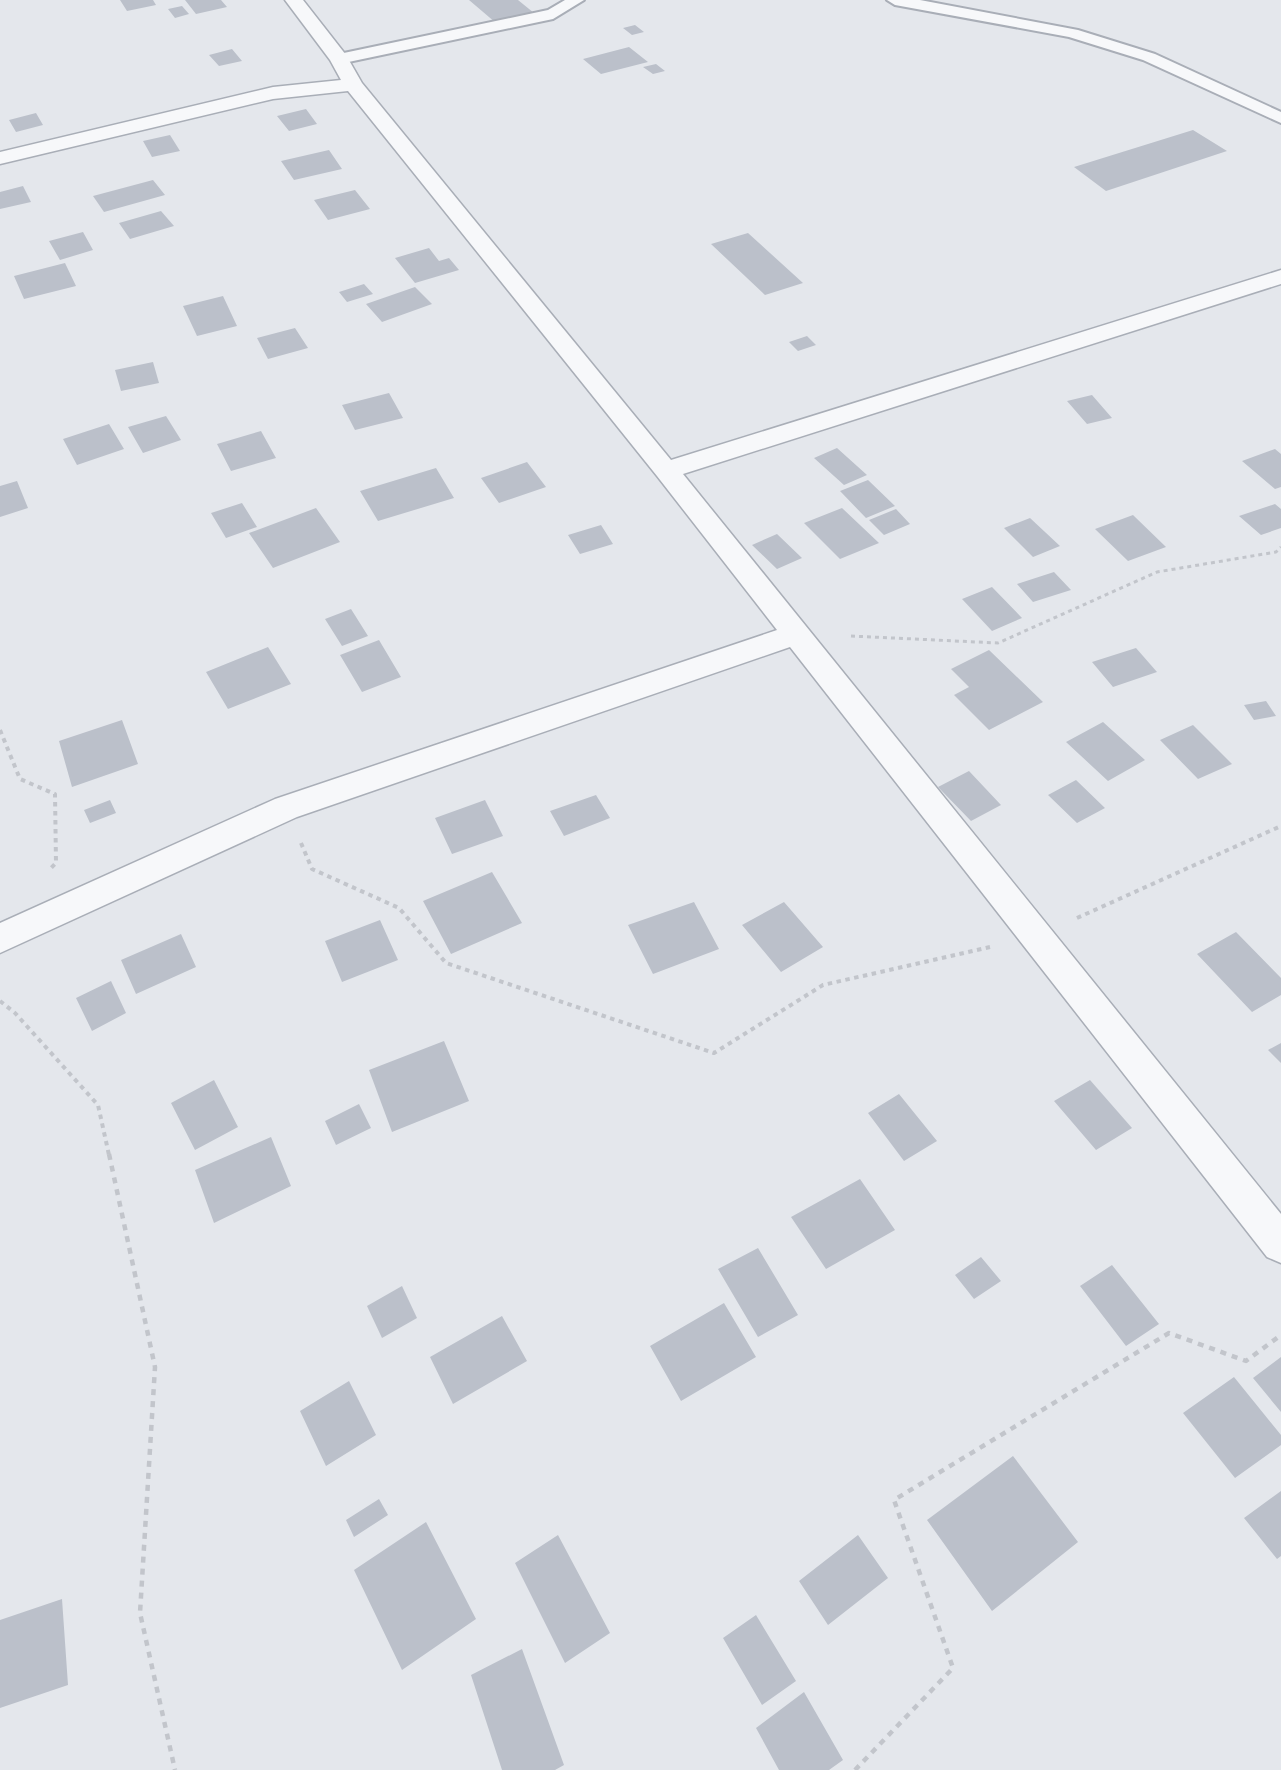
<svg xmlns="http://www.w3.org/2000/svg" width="1281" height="1770" viewBox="0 0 1281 1770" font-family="Rubik,sans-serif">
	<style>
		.building { fill: #bbc0ca }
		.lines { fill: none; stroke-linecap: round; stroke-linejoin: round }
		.service-casing { stroke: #a9aeb7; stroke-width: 4 }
		.minor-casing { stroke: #a9aeb7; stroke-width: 3 }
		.path-far2 { stroke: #c2c5cb; stroke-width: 3; stroke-dasharray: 4 4; stroke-linecap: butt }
		.path-far1 { stroke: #c2c5cb; stroke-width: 4; stroke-dasharray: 4.5 4.5; stroke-linecap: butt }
		.path { stroke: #c2c5cb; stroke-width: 4.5; stroke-dasharray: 6 6; stroke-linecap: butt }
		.service { fill: #f7f8fa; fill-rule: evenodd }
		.minor { fill: #f7f8fa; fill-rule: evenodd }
	</style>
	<rect width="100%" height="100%" fill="#e4e7ec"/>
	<!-- building -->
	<path class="building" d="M120,0H153L156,5L127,11Z
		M185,0H221L227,7L196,14Z
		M469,0H518L534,13L496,23Z
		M182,6L189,14L175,18L168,9Z
		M635,25L644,32L632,35L623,28Z
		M629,47L648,62L601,74L583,59Z
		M232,49L242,61L219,66L209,55Z
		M656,64L665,71L653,74L643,67Z
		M306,109L317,124L289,131L277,116Z
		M36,113L43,125L16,132L9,120Z
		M1193,130L1227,151L1106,191L1074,167Z
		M170,135L180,151L152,157L143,141Z
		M329,150L342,169L294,180L281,161Z
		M153,180L165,195L104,212L93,196Z
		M23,186L31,202L0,209V192Z
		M355,190L370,209L328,220L314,200Z
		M161,211L174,226L130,239L119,223Z
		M83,232L93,250L60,260L49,241Z
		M748,233L803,283L765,295L711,244Z
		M429,248L439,261L449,258L459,270L415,283L395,258Z
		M65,263L76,286L24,299L14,276Z
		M364,284L373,294L347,302L339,292Z
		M415,287L432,304L382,322L366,304Z
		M223,296L237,326L197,336L183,306Z
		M295,328L308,348L268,359L257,338Z
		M807,336L816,345L798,351L789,342Z
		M153,362L159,383L121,391L115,370Z
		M389,393L403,418L355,430L342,405Z
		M1092,395L1112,418L1087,424L1067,401Z
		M166,416L181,440L143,453L128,427Z
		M109,424L124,449L77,465L63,439Z
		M261,431L276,458L231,471L217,444Z
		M837,448L867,475L844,485L814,458Z
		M1275,449L1281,454V487L1275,489L1242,461Z
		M527,462L546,487L499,503L481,478Z
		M436,468L454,498L378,521L360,491Z
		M868,480L895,506L866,518L840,491Z
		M17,481L28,508L0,517V486Z
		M242,503L257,527L226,538L211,513Z
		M1275,504L1281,509V528L1261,535L1239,516Z
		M316,508L340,542L273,568L249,533Z
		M842,508L879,543L840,559L804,523Z
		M896,509L910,524L884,535L869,520Z
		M1133,515L1166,547L1128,561L1095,529Z
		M1030,518L1060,546L1033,557L1004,528Z
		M601,525L613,544L580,554L568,535Z
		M777,534L802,558L777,569L752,545Z
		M1054,572L1071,590L1033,602L1017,584Z
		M992,587L1022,618L992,631L962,599Z
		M351,609L368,636L342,646L325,619Z
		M379,640L401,677L362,692L340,655Z
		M268,647L291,684L228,709L206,672Z
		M1136,648L1157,672L1113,687L1092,662Z
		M989,650L1043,702L989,730L954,695L969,687L951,669Z
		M1266,701L1276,716L1254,720L1244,705Z
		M122,720L138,764L72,787L59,741Z
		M1103,722L1145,760L1108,781L1066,742Z
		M1193,725L1232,764L1198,779L1160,740Z
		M969,771L1001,805L971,821L938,787Z
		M1076,780L1105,808L1077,823L1048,795Z
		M596,795L610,818L564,836L550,811Z
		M110,800L116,813L90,823L84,810Z
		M485,800L503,836L452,854L435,818Z
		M492,872L522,923L451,954L423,901Z
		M694,902L719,949L653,974L628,925Z
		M784,902L823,947L781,972L742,925Z
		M380,920L398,960L342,982L325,941Z
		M1236,932L1281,978V995L1252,1012L1197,954Z
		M181,934L196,967L136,994L121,960Z
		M111,981L126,1013L92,1031L76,998Z
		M444,1041L469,1101L392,1132L369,1070Z
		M1281,1043V1063L1268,1050Z
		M214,1080L238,1127L195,1150L171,1103Z
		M1090,1080L1132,1128L1096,1150L1054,1101Z
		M899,1094L937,1141L904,1161L868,1113Z
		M359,1104L371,1128L336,1145L325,1121Z
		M271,1137L291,1186L214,1223L195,1170Z
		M860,1179L895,1230L826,1269L791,1217Z
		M758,1248L798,1315L758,1337L718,1269Z
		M981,1257L1001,1281L974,1299L955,1275Z
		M1112,1265L1159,1324L1126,1346L1080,1286Z
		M402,1286L417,1318L382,1338L367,1306Z
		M724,1303L756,1357L681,1401L650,1346Z
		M502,1316L527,1361L453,1404L430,1357Z
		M1281,1357V1412L1253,1378Z
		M1234,1377L1281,1435V1445L1235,1478L1183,1413Z
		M349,1381L376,1435L326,1466L300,1411Z
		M1013,1456L1078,1542L992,1611L927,1520Z
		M1281,1491V1556L1277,1559L1244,1518Z
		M379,1499L388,1515L354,1537L346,1520Z
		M426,1522L476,1619L402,1670L354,1570Z
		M558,1535L610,1633L565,1663L515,1563Z
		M858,1535L888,1578L828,1625L799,1581Z
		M62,1599L68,1685L0,1708V1620Z
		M756,1615L796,1681L762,1705L723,1638Z
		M522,1649L564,1765L555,1770H502L471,1675Z
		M804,1692L843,1760L829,1770H779L756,1728Z"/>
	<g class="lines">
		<!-- service casing -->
		<g class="service-casing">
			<path id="service" d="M565,0H584L553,19L339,64L331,59L339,54L548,10Z
				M887,0H920L1078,30L1155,54L1281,112V123L1143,60L1069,37L895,5Z"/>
		</g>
		<!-- minor casing -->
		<g class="minor-casing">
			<path id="minor" d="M285,0H303L346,55L362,83L671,460L1281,270V284L683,474L1281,1214V1263L1267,1257L790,647L297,817L0,953V923L275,799L777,630L657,476L348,91L273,99L0,164V152L273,87L341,80L330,60Z"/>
		</g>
		<!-- path-far2 -->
		<path class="path-far2" d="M851,636L998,643L1157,572L1276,552L1281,547"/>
		<!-- path-far1 -->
		<path class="path-far1" d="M0,730L20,779L55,794L56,863L51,868
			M301,843L312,869L399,908L446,963L714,1053L823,985L990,947
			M1077,918L1281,826
			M0,1001L15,1013L98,1105L109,1155"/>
		<!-- path -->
		<path class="path" d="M109,1154L155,1367L140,1613L175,1770
			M855,1770L953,1668L894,1500L1169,1333L1246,1361L1281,1335"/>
		<!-- service -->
		<use href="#service" class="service"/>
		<!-- minor -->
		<use href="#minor" class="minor"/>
	</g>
</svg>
